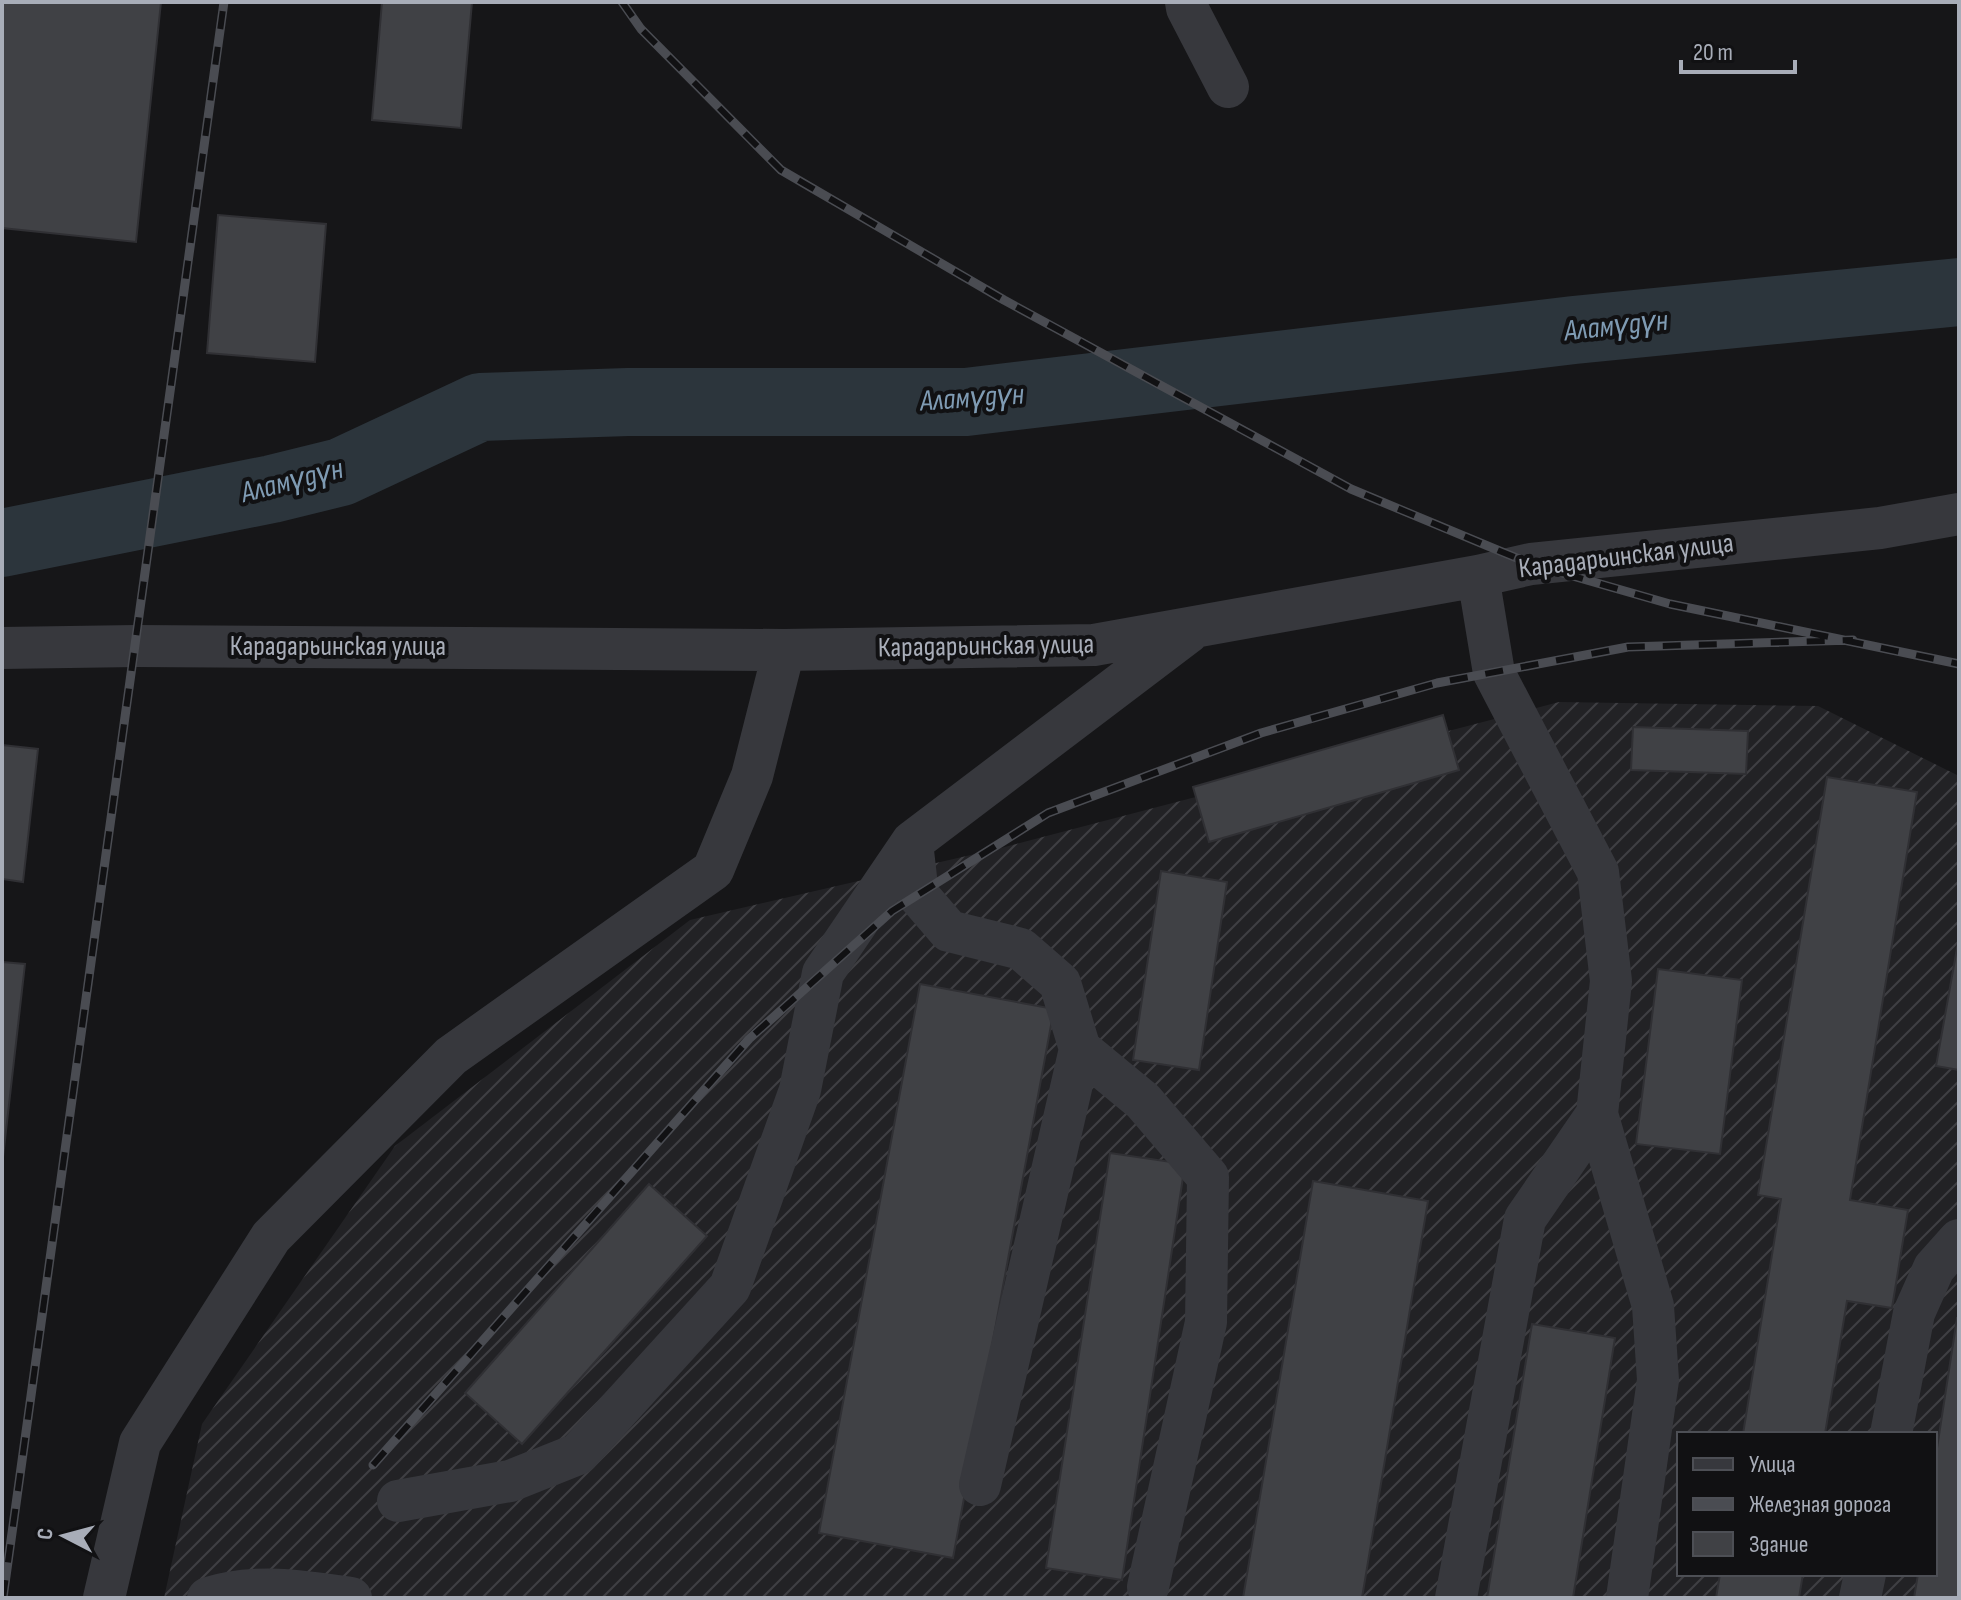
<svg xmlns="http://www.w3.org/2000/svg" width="1961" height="1600" viewBox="0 0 1961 1600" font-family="'Sofia Sans Condensed',sans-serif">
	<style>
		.industrial { fill: url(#industrial-furrows); fill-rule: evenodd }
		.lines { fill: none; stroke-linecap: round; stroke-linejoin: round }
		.river { stroke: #2c353c; stroke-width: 68 }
		.building { fill: #404145; stroke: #303034; stroke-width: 2 }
		.minor { stroke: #37383d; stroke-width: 42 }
		.rail-casing { stroke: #4a4c52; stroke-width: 9 }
		.rail { stroke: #111113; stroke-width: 6; stroke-dasharray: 18; stroke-linecap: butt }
		.labels { text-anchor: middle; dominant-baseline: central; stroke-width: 8; stroke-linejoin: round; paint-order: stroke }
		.street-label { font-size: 28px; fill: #a8adb8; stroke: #111113 }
		.water-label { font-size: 30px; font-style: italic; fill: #7f9bb3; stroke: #111113 }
	</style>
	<defs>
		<pattern id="industrial-furrows" width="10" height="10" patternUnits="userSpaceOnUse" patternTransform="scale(2)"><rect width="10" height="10" fill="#222225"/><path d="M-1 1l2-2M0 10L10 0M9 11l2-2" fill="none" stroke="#3f3f43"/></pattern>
	</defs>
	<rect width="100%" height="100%" fill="#161618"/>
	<!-- industrial -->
	<path class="industrial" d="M1559,702L1818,706L1959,776V1598H164L202,1424L395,1146L690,920L1001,848ZM1679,1434H1935V1574H1679Z"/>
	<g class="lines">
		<!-- river -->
		<path class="river" d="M2,543L272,489L341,472L480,407L628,402H966L1574,330L1959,292"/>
	</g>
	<!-- building -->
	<path class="building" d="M2,2H161L136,242L2,228Z
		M382,2H472L461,128L372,120Z
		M218,215L326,224L315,362L207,353Z
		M1443,715L1459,770L1209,842L1193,787Z
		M1633,727L1748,731L1746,774L1631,770Z
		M2,745L38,749L23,882L2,879Z
		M1827,777L1917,792L1850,1200L1908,1210L1892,1308L1847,1301L1825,1434H1743L1781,1199L1758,1195Z
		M1161,871L1227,882L1199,1070L1133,1060Z
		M1959,937V1070L1936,1066Z
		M2,962L25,964L2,1166Z
		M1658,969L1742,980L1720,1154L1636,1144Z
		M920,984L1054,1009L953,1558L819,1533Z
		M1110,1153L1185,1164L1122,1580L1046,1568Z
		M1313,1181L1428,1201L1362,1598H1243Z
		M649,1184L707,1236L522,1444L465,1393Z
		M1957,1318H1959V1598H1914L1918,1574H1935V1461Z
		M1532,1324L1615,1338L1573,1598H1487Z
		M1720,1574H1803L1799,1598H1716Z"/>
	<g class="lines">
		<!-- minor -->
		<path class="minor" d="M1186,2L1187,8L1228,87
			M2,648L136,646L784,650L1094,645L1478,576L1531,564L1880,528L1959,514
			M912,842L918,895L949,931L1021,949L1060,983L1080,1049L1143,1101L1208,1177L1206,1322L1148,1587
			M1597,1114L1653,1306L1658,1380L1627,1598
			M1891,1434L1914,1313L1934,1268L1959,1240
			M980,1485L1080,1049
			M398,1501L510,1481L578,1454L730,1287L800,1090L823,973L912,842L1189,632
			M104,1598L140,1443L271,1237L451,1056L713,870L752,776L784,650
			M208,1598C255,1583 304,1591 351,1598
			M1456,1598L1525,1219L1597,1114L1611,981L1598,872L1494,673L1478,576
			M1860,1598L1865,1574"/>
		<!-- rail casing -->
		<g class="rail-casing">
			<path id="rail" d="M622,2L641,29L781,170L1004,300L1351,489L1531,564L1670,604L1959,664
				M373,1465L749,1039L892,911L1048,813L1261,733L1437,683L1628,647L1853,640
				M3,1598L224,2"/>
		</g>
		<!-- rail -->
		<use href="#rail" class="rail"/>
	</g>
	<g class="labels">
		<!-- street labels -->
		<g class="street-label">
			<text transform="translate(1626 556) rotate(-7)">Карадарьинская улица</text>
			<text x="338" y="646">Карадарьинская улица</text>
			<text transform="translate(986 646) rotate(-1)">Карадарьинская улица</text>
		</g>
		<!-- water labels -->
		<g class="water-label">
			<text transform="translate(1616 326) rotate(-6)">Аламүдүн</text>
			<text transform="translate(972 398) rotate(-4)">Аламүдүн</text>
			<text transform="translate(292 481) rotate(-14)">Аламүдүн</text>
		</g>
	</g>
	<!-- border -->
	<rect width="1961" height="1600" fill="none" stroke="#a8adb8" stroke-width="8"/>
	<!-- legend -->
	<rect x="1677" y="1432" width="260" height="144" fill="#111113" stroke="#4d4f55" stroke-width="2"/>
	<rect x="1693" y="1458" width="40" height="12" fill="#37383d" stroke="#4d4f55" stroke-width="2"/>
	<text x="1749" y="1472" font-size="24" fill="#a8adb8">Улица</text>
	<rect x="1693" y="1498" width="40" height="12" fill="#4a4c52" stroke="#4d4f55" stroke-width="2"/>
	<text x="1749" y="1512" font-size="24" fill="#a8adb8">Железная дорога</text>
	<rect x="1693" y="1532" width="40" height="24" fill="#404145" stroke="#4d4f55" stroke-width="2"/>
	<text x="1749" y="1552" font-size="24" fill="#a8adb8">Здание</text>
	<!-- north arrow -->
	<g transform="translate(64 1536) rotate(276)" stroke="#111113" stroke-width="6" paint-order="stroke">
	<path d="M0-6L14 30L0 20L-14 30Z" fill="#a8adb8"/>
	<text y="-12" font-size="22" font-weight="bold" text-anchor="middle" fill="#a8adb8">С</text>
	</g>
	<!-- scale -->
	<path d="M1681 60v12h114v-12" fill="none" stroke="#a8adb8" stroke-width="4"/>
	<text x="1693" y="60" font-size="24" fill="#a8adb8" stroke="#111113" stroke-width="6" paint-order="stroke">20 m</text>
</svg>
